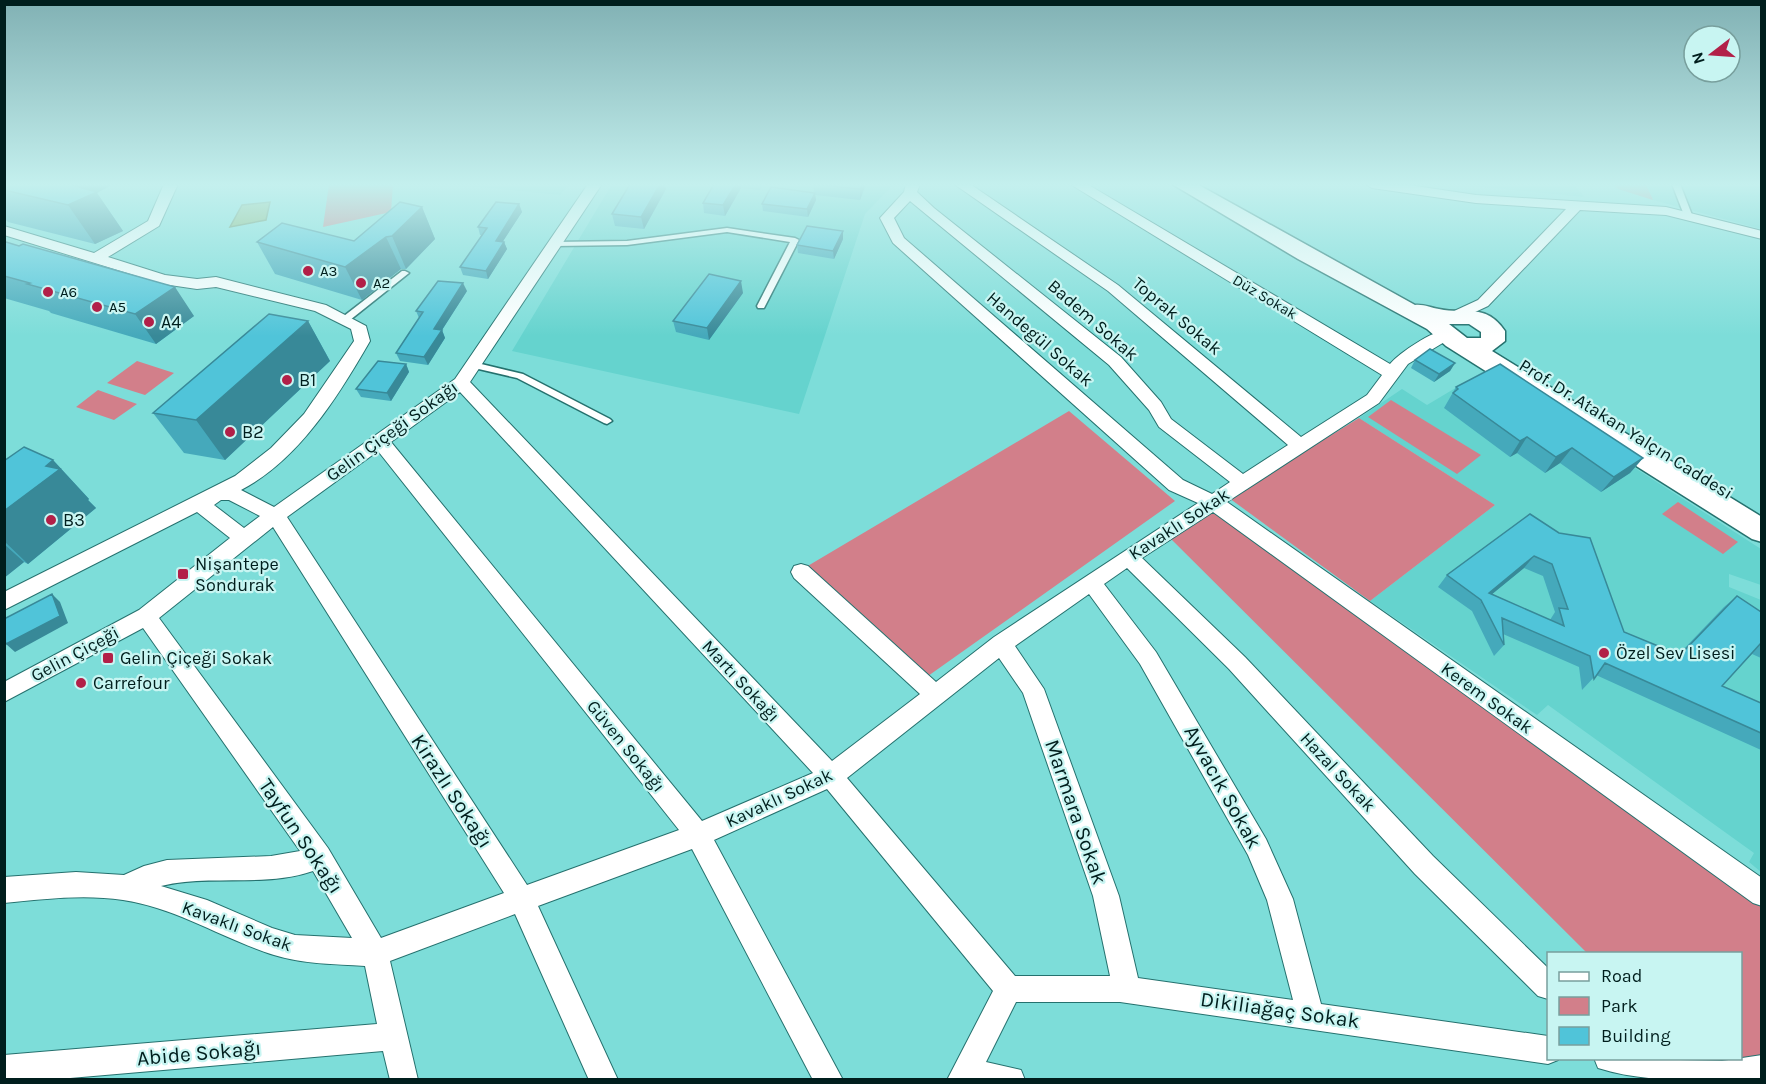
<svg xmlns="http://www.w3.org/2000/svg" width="1766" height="1084" viewBox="0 0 1766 1084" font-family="Karla,sans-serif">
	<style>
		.built { fill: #65d3ce }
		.green { fill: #d27f8a }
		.water { fill: #87ad65; stroke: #5e824f; stroke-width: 1.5 }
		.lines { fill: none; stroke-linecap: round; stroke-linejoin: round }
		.service-casing { stroke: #25716e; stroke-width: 3 }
		.minor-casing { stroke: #25716e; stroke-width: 2 }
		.secondary-casing { stroke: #25716e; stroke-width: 3 }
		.service { fill: #fff; fill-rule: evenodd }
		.minor { fill: #fff; fill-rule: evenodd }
		.secondary { fill: #fff; fill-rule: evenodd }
		.wall { fill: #45a9bb; fill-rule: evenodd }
		.shaded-wall { fill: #388998 }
		.building { fill: #50c4d9; stroke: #388998; stroke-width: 1.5; fill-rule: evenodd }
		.poi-dot { fill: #b22048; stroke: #c8f5f2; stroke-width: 2 }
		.labels { text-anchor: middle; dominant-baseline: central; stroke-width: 4.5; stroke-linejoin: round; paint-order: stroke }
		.far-poi-label { font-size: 15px; fill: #001e1d; stroke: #c8f5f2; text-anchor: start }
		.far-street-label { font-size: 15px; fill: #001e1d; stroke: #c8f5f2 }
		.street-label { font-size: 18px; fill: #001e1d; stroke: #c8f5f2 }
		.poi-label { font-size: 18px; fill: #001e1d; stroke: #c8f5f2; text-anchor: start }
		.near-street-label { font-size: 21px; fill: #001e1d; stroke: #c8f5f2 }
	</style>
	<rect width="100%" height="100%" fill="#7dddd9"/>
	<!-- built -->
	<path class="built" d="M449,184H569L560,195Z
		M612,184H894L865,214L799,414L512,351Z
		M1452,184H1574L1584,197Z
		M1646,184H1761V229L1653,200Z
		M1484,371L1761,549V585L1729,574V587L1761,600V872L1749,862L1754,853L1548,705L1537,715L1370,601L1495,505L1359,418L1402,389L1427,405Z"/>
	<!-- green -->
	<path class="green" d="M329,184H393L391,212L323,227Z
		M1613,184H1646L1653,200L1618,189Z
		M137,361L174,373L145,395L107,383Z
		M98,390L137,404L114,420L76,407Z
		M1391,400L1481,455L1457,474L1368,417Z
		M1069,411L1175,501L928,676L806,567Z
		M1359,418L1495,505L1370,601L1229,498Z
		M1678,502L1738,542L1723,554L1662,514Z
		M1209,509L1761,907V1055L1709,1075L1692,1059L1740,1058V954L1587,953L1168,536Z"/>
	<!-- water -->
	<path class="water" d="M270,202L266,220L230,227L242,205Z"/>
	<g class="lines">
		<!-- service casing -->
		<g class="service-casing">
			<path id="service" d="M1672,184H1680L1692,215L1691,217L1684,215Z
				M727,228L795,238L799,240L764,308H758L757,306L790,242L727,232L627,245L554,246L550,244L554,242L627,241Z
				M402,271H405L409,273L350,320H344V316Z
				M473,362L523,374L610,419L612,421L607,424L604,423L517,378L470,367V363Z"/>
		</g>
		<!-- minor casing -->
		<g class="minor-casing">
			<path id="minor" d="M164,184H178L159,226L108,257L165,275L197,279L216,277L326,305L366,326L370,341C339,395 299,460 241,490L274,507L455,379L588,184H602L470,382L832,761L920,694L794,578L791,572L794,566L801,564L808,566L936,682L994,637L1198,503L1169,490L893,243L880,218L904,192L906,184H920L917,192L934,208L1121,357L1161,402L1171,419L1243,474L1288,445L1108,291L954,184H970L1118,285L1301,437L1367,395L1382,375L1070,184H1087L1390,364C1399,353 1437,327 1451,330L1453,334L1451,338L1408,364L1379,403L1227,502L1762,878V906L1753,903L1213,512L1142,558L1245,657L1433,856L1548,968V999L1538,996L1415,874L1229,669L1127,568L1104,584L1156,652L1266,839L1293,899L1321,1004L1548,1036V1058L1558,1060L1548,1064L1120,1002H1016L986,1062L1021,1070L1025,1080H947L993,991L827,789L714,840L843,1080H813L692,849L538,906L618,1080H589L515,914L390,961L418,1080H390L383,1051L47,1080H4V1055L377,1024L365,966C334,964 303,964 274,955C223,939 177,908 123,900C84,894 44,899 4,903V877L76,872L124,875L144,866L167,860L271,856L300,851L143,628L4,702V682L139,610L230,538L197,512L4,610V592L235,476L271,448L304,414L354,341L351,329L315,311L216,287L197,289L163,284L4,235V226L94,253L148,221ZM910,201L1109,365L1149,410L1159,427L1230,482L1212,494L1183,480L904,238L894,218ZM460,392L813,773L702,821L391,442ZM378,451L679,830L527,885L287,517ZM221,500H229L260,516L244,528L214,505ZM273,527L504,893L381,938L328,848L159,618ZM1089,594L1140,664L1248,855L1267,900L1293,1000L1138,978L1119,896L1044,689L1015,646ZM999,658L1023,693L1093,896L1110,976H1015L847,778ZM313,871L352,938L295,935L272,928L207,900L161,886C211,874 263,888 313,871Z
				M1365,184H1402L1476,195L1666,207L1762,231V239L1666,215L1580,210L1488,306L1458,320L1450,315L1452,312L1478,300L1566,209L1476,203L1372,188Z
				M1762,1055V1080C1709,1080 1647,1084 1598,1068L1594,1058L1722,1061Z"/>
		</g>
		<!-- secondary casing -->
		<g class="secondary-casing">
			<path id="secondary" d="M1172,184H1197L1415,305C1424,304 1431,308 1439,309C1466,315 1485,302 1505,331V341L1492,351L1762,517V542L1752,539L1446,346L1427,329L1298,259ZM1449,324H1469L1481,332V338H1467Z"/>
		</g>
		<!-- service -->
		<use href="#service" class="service"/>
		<!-- minor -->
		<use href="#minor" class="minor"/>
		<!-- secondary -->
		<use href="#secondary" class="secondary"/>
	</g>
	<!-- wall -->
	<path class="wall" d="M4,184L97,193L123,231L95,244L8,222L4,218Z
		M630,184H665L666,189L644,229L615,226L612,214Z
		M714,184H762L760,190L741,188L725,216L704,213L703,203Z
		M813,184H866L860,200L815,195L816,200L808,217L763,211L762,204L814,193Z
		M519,204L522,212L503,241L504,242L507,249L488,279L463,275L460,267L482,235H480L478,227Z
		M422,207L435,239L406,269H401L362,300L275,274L257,242L354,241Z
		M843,239L834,259L798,253L797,245Z
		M4,243L194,316L156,344L51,313L49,311L4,298Z
		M467,291L442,330L445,338L428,365L400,361L396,353L419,318L416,311Z
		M743,293L709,340L676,332L673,321Z
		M308,321L330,361L225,460L184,453L153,413Z
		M1415,360L1455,363L1450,371L1434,382L1411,368Z
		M406,364L409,372L391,401L361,397L356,389Z
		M1456,387L1643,458L1630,473L1601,492L1560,463L1545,473L1517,453L1510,457L1444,408Z
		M53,460L89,499L88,500L96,508L28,564L24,562L4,578V461Z
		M1530,514L1624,632L1679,654L1724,607L1737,596L1761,612V658L1752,654L1722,686L1761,703V750L1596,675L1582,690L1579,667L1503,634L1504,645L1494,656L1472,611L1438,587L1447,575ZM1524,568L1543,576L1555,612L1550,620L1492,594Z"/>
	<!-- shaded-wall -->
	<path class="shaded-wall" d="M37,184H113L97,193L123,231L95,244L68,205Z
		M660,184H665L666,189L644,229L641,217Z
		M736,184H741V188L725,216L723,205Z
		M862,184H866L860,200V189Z
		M815,193L816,200L808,217L807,209Z
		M519,204L522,212L498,249L496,241Z
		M422,207L435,239L406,269L392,236Z
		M843,231V239L834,259L833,251Z
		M386,237L401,269L362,300L345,267Z
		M504,242L507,249L488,279L486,271Z
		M741,281L743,293L709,340L707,328Z
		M463,283L467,291L442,330L445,338L428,365L424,357L434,329Z
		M175,287L194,316L156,344L135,314Z
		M308,321L330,361L225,460L196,420Z
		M1455,363L1450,371L1434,382L1439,374Z
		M406,364L409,372L391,401L387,393Z
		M1527,437L1517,453L1510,457L1520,441Z
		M1572,448L1560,463L1545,473L1556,457Z
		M1643,458L1630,473L1601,492L1614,477Z
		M53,460L89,499L88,500L96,508L28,564L4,541V511L46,466Z
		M4,544L24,562L4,578Z
		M1534,556L1524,568L1480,604L1489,593Z
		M52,594L60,602L68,623L15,652L6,644Z"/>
	<!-- building -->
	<path class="building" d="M4,184H68L97,192L68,205L4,190Z
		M630,184H660L641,217L612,214Z
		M714,184H736L723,205L703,203Z
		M813,184H862L860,189Z
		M771,187L815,193L807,209L762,204Z
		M400,202L422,207L392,236L386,237L345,267L257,242L282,223L354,241Z
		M496,202L519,204L496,241L504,242L486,271L460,267L487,228L478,227Z
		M807,226L843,231L833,251L797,245Z
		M6,242L19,246L23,244L175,287L135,314L27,284L30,283L4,276V243Z
		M709,274L741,281L707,328L673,321Z
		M438,281L463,283L434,329L442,330L424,357L396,353L423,312L416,311Z
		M269,314L308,321L196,420L153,413Z
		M1430,349L1455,363L1439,374L1415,360Z
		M378,361L406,364L387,393L356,389Z
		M1500,364L1643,458L1614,477L1572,448L1556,457L1527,437L1520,441L1453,393L1458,389L1456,387Z
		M24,447L53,460L46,466L60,469L4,511V461Z
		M1530,514L1559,533L1590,538L1624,632L1680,655L1737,596L1761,612V643L1722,686L1761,703V733L1605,663L1594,679L1590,656L1502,618L1504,645L1481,600L1447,575ZM1534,556L1552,564L1568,609L1559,608L1564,626L1489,593Z
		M52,594L60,616L6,644L4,638V619Z"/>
	<!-- sky -->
	<linearGradient id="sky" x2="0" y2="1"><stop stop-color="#81b1b4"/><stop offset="0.55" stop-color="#c4f0ee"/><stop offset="1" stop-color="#c4f0ee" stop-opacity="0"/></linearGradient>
	<rect width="1766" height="336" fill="url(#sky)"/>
	<!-- markers -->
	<g class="poi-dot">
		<circle cx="308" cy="271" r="6"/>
		<circle cx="361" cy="283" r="6"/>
		<circle cx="48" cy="292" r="6"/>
		<circle cx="97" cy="307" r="6"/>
		<circle cx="149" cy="322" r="6"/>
		<circle cx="287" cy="380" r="6"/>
		<circle cx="230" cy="432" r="6"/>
		<circle cx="51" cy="520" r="6"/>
		<rect x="177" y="568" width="12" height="12" rx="3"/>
		<circle cx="1604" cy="653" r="6"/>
		<rect x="102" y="652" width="12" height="12" rx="3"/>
		<circle cx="81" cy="683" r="6"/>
	</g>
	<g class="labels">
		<!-- far-poi labels -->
		<g class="far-poi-label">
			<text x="320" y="271">A3</text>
			<text x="373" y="283">A2</text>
			<text x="60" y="292">A6</text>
			<text x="109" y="307">A5</text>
		</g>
		<!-- far-street labels -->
		<g class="far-street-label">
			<text transform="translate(1265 297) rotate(31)">Düz Sokak</text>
		</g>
		<!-- street labels -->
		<g class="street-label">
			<text transform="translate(1177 316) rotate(40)">Toprak Sokak</text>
			<text transform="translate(1093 320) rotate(41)">Badem Sokak</text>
			<text transform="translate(1040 339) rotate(41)">Handegül Sokak</text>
			<text transform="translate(1626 429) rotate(32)">Prof. Dr. Atakan Yalçın Caddesi</text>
			<text transform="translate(392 431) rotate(-36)">Gelin Çiçeği Sokağı</text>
			<text transform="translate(1179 524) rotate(-33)">Kavaklı Sokak</text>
			<text transform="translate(75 654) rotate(-28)">Gelin Çiçeği</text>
			<text transform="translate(741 681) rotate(47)">Martı Sokağı</text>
			<text transform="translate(1487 698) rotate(36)">Kerem Sokak</text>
			<text transform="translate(626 746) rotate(51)">Güven Sokağı</text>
			<text transform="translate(1338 772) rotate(47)">Hazal Sokak</text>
			<text transform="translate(779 798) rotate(-25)">Kavaklı Sokak</text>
			<text transform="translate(237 926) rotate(20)">Kavaklı Sokak</text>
		</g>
		<!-- poi labels -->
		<g class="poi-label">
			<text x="161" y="322">A4</text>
			<text x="299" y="380">B1</text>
			<text x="242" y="432">B2</text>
			<text x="63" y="520">B3</text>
			<text x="195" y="564">Nişantepe<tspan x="195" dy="21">Sondurak</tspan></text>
			<text x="1616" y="653">Özel Sev Lisesi</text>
			<text x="120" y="658">Gelin Çiçeği Sokak</text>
			<text x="93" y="683">Carrefour</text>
		</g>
		<!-- near-street labels -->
		<g class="near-street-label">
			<text transform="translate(1223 787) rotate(61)">Ayvacık Sokak</text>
			<text transform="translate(452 791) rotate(57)">Kirazlı Sokağı</text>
			<text transform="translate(1076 812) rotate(71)">Marmara Sokak</text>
			<text transform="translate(301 836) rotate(56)">Tayfun Sokağı</text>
			<text transform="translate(1280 1010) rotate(8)">Dikiliağaç Sokak</text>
			<text transform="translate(199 1053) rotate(-5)">Abide Sokağı</text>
		</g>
	</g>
	<!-- border -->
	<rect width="1766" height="1084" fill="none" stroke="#001e1d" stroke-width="12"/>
	<!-- legend -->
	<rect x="1547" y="952" width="195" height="108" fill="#c8f5f2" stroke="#789f9d" stroke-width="1.5"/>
	<rect x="1559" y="972" width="30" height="9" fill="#ffffff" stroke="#789f9d" stroke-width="1.5"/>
	<text x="1601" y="982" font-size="18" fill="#001e1d">Road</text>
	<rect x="1559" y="997" width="30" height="18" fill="#d27f8a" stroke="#789f9d" stroke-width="1.5"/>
	<text x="1601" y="1012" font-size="18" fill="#001e1d">Park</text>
	<rect x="1559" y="1027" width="30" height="18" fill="#50c4d9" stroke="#789f9d" stroke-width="1.5"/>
	<text x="1601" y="1042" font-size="18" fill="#001e1d">Building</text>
	<!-- north arrow -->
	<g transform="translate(1712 54) rotate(253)"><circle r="28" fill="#c8f5f2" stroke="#789f9d" stroke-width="1.5"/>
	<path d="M0-4.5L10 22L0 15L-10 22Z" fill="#b22048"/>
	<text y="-9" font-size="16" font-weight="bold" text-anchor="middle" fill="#001e1d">N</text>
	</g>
</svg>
